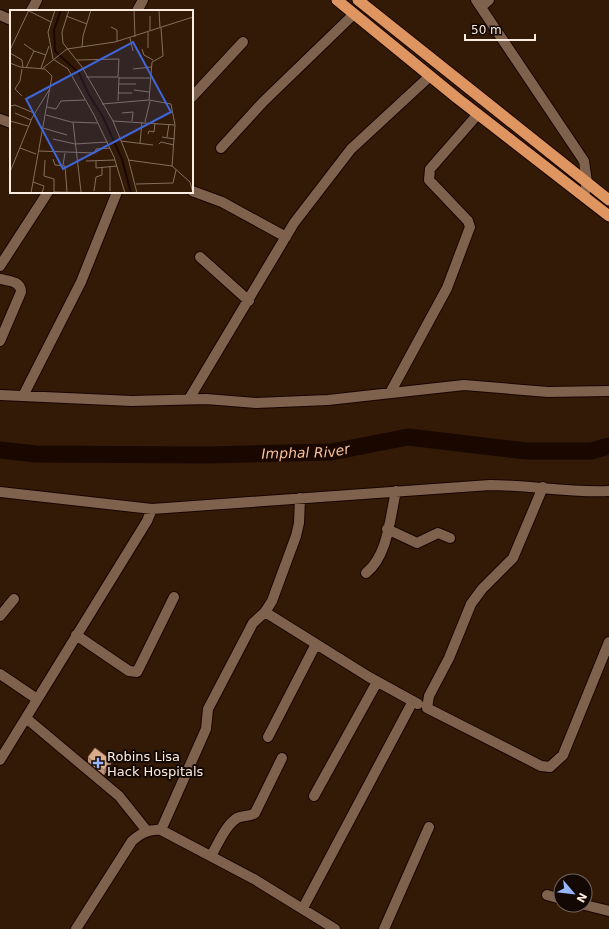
<svg xmlns="http://www.w3.org/2000/svg" width="609" height="929" viewBox="0 0 609 929" font-family="'DejaVu Sans',sans-serif">
	<style>
		.lines { fill: none; stroke-linecap: round; stroke-linejoin: round }
		.river { stroke: #1a0700; stroke-width: 17 }
		.minor-casing { stroke: #190400; stroke-width: 12 }
		.trunk-casing { stroke: #190400; stroke-width: 13 }
		.minor { stroke: #7f624d; stroke-width: 10 }
		.trunk { stroke: #de9560; stroke-width: 11 }
		.wall { fill: #bb9478 }
		.shaded-wall { fill: #997862 }
		.building { fill: #daac8c; stroke: #997862 }
		.poi-dot { fill: #97b6fd; stroke: #130803; stroke-width: 1.5 }
		.labels { text-anchor: middle; dominant-baseline: central; stroke-width: 4; stroke-linejoin: round; paint-order: stroke }
		.poi-label { font-size: 13px; fill: #fcebdf; stroke: #130803; text-anchor: start }
		.water-label { font-size: 14px; font-style: italic; fill: #f8c29c; stroke: #130803 }
		.inset-river { fill: none; stroke: #1a0700; stroke-width: 2 }
		.inset-road { fill: none; stroke: #836e5d; stroke-width: 1 }
		.view { fill: #3e66d9; fill-opacity: 0.15; stroke: #3e66d9; stroke-width: 2 }
		.inset-edge { fill: none; stroke: #fcebdf; stroke-width: 2 }
	</style>
	<rect width="100%" height="100%" fill="#331a07"/>
	<g class="lines">
		<!-- river -->
		<path class="river" id="s1" d="M0,450L36,454L207,455L331,452L408,437L526,451H591L609,446"/>
		<!-- minor casing -->
		<g class="minor-casing">
			<path id="minor" d="M476,0L584,161L587,182L584,196
				M481,7L489,0
				M31,11L37,0
				M137,11L143,0
				M0,15L11,20
				M192,97L243,42
				M0,119L11,123
				M221,148L263,102L354,14
				M192,191L222,202L286,237
				M200,257L249,301
				M0,266L48,192
				M0,279C9,281 21,281 21,292L0,341
				M390,393L447,288L470,227L468,221L429,180L430,169L478,114
				M0,395L132,401L206,399L256,403L328,400L464,385L548,392L609,391
				M23,396L81,282L117,192
				M189,399L294,223L351,149L430,76
				M543,487L513,558L482,589L471,604L449,658L429,696L427,708L541,766L550,767L563,755L609,642
				M0,492L152,509L490,485C530,485 569,493 609,491
				M387,529L417,543L438,533L450,538
				M366,573C388,556 390,517 396,491
				M265,612L369,677L418,704
				M0,616L14,599
				M76,635L129,671L137,672L174,597
				M0,674L37,699
				M26,718L119,796L147,831
				M268,737L316,644
				M0,760L147,521L152,509
				M314,796L377,682
				M161,830L206,729L208,709L253,623L265,612L272,601L296,536L299,523L300,498
				M211,856C218,844 225,826 237,818C243,815 250,817 255,813L282,758
				M547,895L561,899
				M585,905L609,911
				M303,908L413,701
				M76,929L132,841C141,833 149,829 161,830L254,879L335,929
				M384,929L429,827"/>
		</g>
		<!-- trunk casing -->
		<g class="trunk-casing">
			<path id="trunk" d="M337,0L457,98L609,216
				M358,0L609,200"/>
		</g>
		<!-- minor -->
		<use href="#minor" class="minor"/>
		<!-- trunk -->
		<use href="#trunk" class="trunk"/>
	</g>
	<!-- wall -->
	<path class="wall" d="M88,757L111,764L104,775L88,762Z"/>
	<!-- shaded-wall -->
	<path class="shaded-wall" d="M111,760V764L104,775V770Z"/>
	<!-- building -->
	<path class="building" d="M95,748L111,760L104,770L88,757Z"/>
	<!-- markers -->
	<path class="poi-dot" d="M96 757h4v4h4v4h-4v4h-4v-4h-4v-4h4z"/>
	<g class="labels">
		<!-- poi labels -->
		<g class="poi-label">
			<text x="107" y="756">Robins Lisa<tspan x="107" dy="15">Hack Hospitals</tspan></text>
		</g>
		<!-- water labels -->
		<g class="water-label">
			<text stroke="none"><textPath href="#s1" startOffset="306">Imphal River</textPath></text>
		</g>
	</g>
	<!-- overview -->
	<g transform="translate(10 10)">
		<rect width="183" height="183" fill="#331a07"/>
		<path class="inset-river" d="M51,0L44,20L45,41L69,63L79,85L93,107L112,149L121,183"/>
		<path class="inset-road" d="M45,0L38,22L43,49L58,59L84,105L104,147L115,183M59,0L52,22L53,33L72,57L103,111L118,148L127,183M124,0L125,27M149,0L150,18M19,1L41,12M56,6L77,14M140,6V21M101,17L107,20V32M151,18L153,46L142,52L139,90L161,94L165,115M138,22V38M120,28L123,41M14,34L24,41M72,37L73,26L81,0M132,39L134,45L143,50M0,40L19,0M0,43L12,50L13,58M67,50L109,49L108,67H76M0,53L10,57L35,59L42,66L21,183M16,58L24,41L36,45M31,58L39,36M33,58L57,39L105,32L183,7M12,59L10,71L5,79L12,86M123,59L141,57M109,68H140M109,74H126M124,80L139,82M108,83H122M108,91L109,67M92,94L139,90M0,96L5,95L24,103M37,97L46,99L51,91L75,90M5,103L21,110M112,103L123,102L122,111M36,105L61,112L87,113M0,111L18,116M103,111L165,115L162,156L180,172L183,183M63,112L71,182M135,112L140,91M33,118L57,125M138,124L139,121L144,122L145,113M152,127L165,129M157,127L159,114M43,129L65,134L98,132M111,131L143,135M130,133L132,112M149,134L151,132L164,135M10,138L26,144M29,141L85,143L86,139L100,138M43,149L45,155L55,156L57,182M35,150L34,166L44,169V182M118,150L162,156M76,151L105,150M86,151V158L107,156M53,155L55,143M100,156V181M0,162L22,108L39,80M23,172L34,176L32,183M126,174L163,173L166,160M84,181L86,167L92,165V157M44,182L109,183"/>
		<path class="view" d="M123,32L161,102L53,159L16,89Z"/>
		<rect width="183" height="183" class="inset-edge"/>
	</g>
	<!-- north arrow -->
	<g transform="translate(573 893) rotate(118)"><circle r="19" fill="#130803" stroke="#70635b"/>
	<path d="M0-3L7 15L0 10L-7 15Z" fill="#97b6fd"/>
	<text y="-6" font-size="11" font-weight="bold" text-anchor="middle" fill="#fcebdf">N</text>
	</g>
	<!-- scale -->
	<path d="M465 34v6h70v-6" fill="none" stroke="#fcebdf" stroke-width="2"/>
	<text x="471" y="34" font-size="12" fill="#fcebdf" stroke="#130803" stroke-width="3" paint-order="stroke">50 m</text>
</svg>
